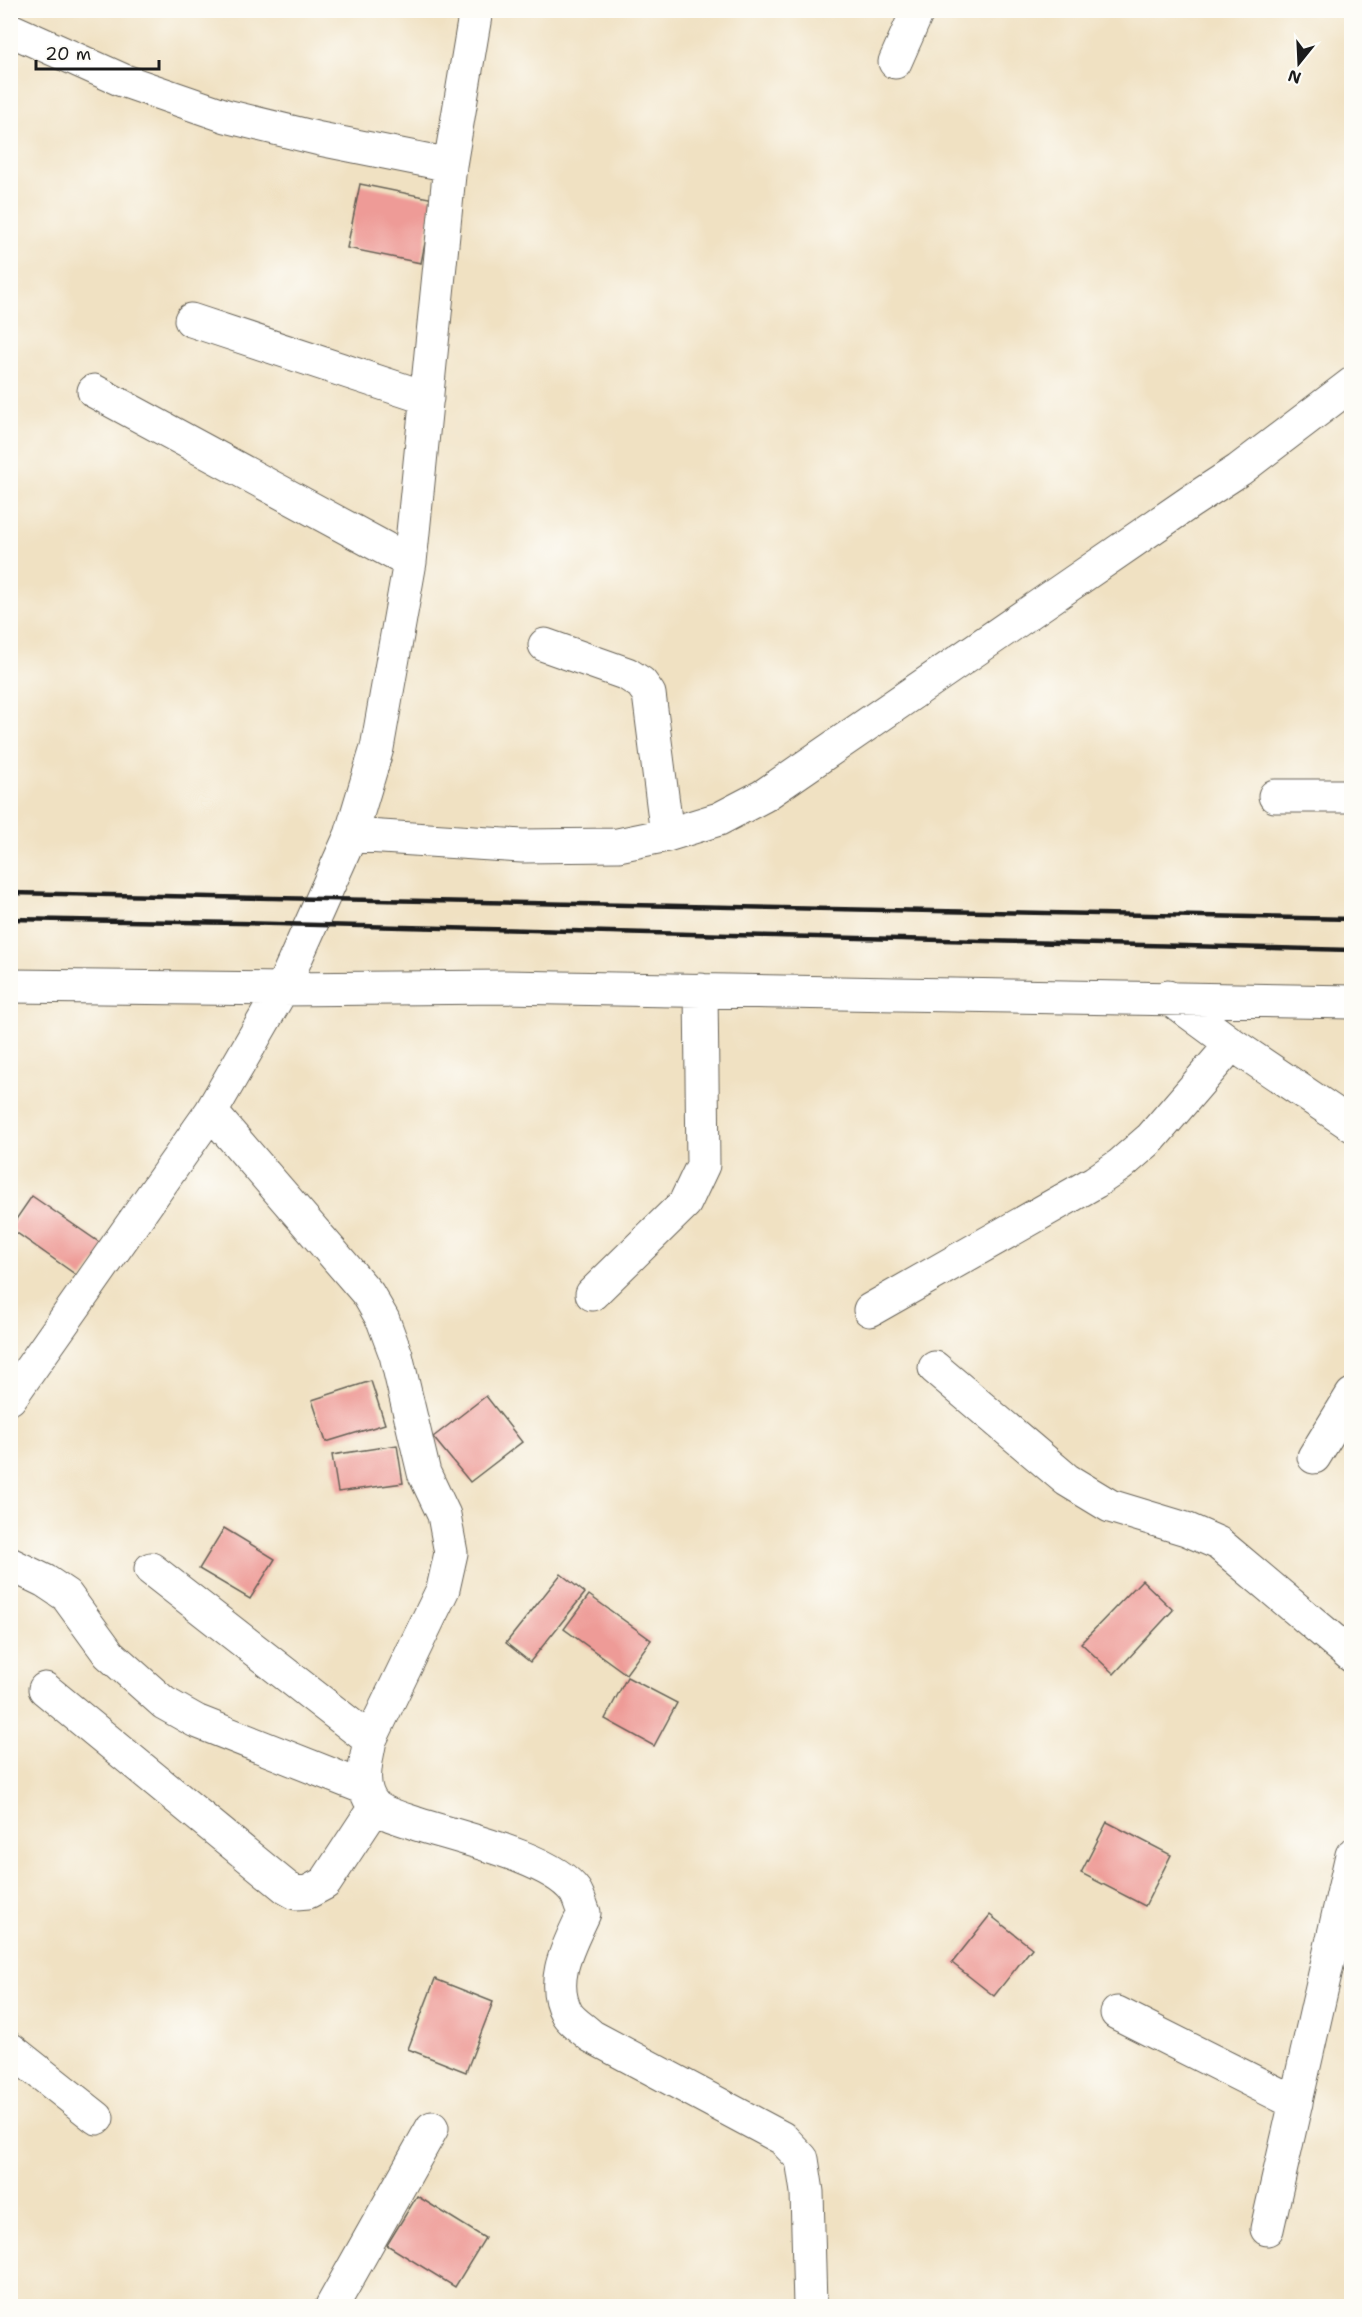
<svg xmlns="http://www.w3.org/2000/svg" width="1362" height="2317" viewBox="0 0 1362 2317" font-family="'Shantell Sans',sans-serif">
	<style>
		.building { fill: #ee9b97 }
		.lines { fill: none; stroke-linecap: round; stroke-linejoin: round }
		.street-casing { stroke: #666156; stroke-width: 35 }
		.street { stroke: #fff; stroke-width: 33 }
		.rail { stroke: #1c1c1c; stroke-width: 4.5 }
	</style>
	<rect width="100%" height="100%" fill="#fdfcf7"/>
	<filter id="ink" filterUnits="userSpaceOnUse"><feTurbulence type="fractalNoise" baseFrequency=".0167" numOctaves="2"/><feDisplacementMap in="SourceGraphic" scale="12" xChannelSelector="R" yChannelSelector="G"/><feConvolveMatrix kernelMatrix="1 2 1 2 8 2 1 2 1" color-interpolation-filters="sRGB"/></filter>
	<filter id="wash" filterUnits="userSpaceOnUse"><feTurbulence type="fractalNoise" baseFrequency=".008" numOctaves="4" result="noise"/><feDisplacementMap in="SourceGraphic" scale="24" xChannelSelector="R" yChannelSelector="G"/><feGaussianBlur stdDeviation="1.35" result="paint"/><feColorMatrix in="noise" values="0 0 0 0 0 0 0 0 0 0 0 0 0 0 0 0 0 1.4 0 .05"/><feComposite in="paint" operator="in"/></filter>
	<g filter="url(#wash)">
		<rect width="100%" height="100%" fill="#f0e1c2"/>
		<g id="blocks">
			<!-- building -->
			<path class="building" d="M360,184L434,199L421,263L347,248Z
				M32,1196L106,1247L82,1279L10,1228Z
				M371,1381L385,1424L326,1442L312,1400Z
				M486,1396L522,1442L470,1482L433,1437Z
				M397,1445L403,1483L338,1492L332,1455Z
				M224,1528L275,1559L250,1599L199,1569Z
				M561,1574L585,1593L530,1662L506,1643Z
				M1142,1580L1173,1610L1114,1674L1081,1643Z
				M589,1595L651,1640L626,1674L564,1629Z
				M627,1677L677,1703L654,1746L605,1719Z
				M1107,1822L1171,1855L1145,1906L1081,1873Z
				M990,1915L1032,1948L994,1996L952,1963Z
				M435,1979L493,2002L466,2072L408,2049Z
				M417,2196L485,2238L455,2287L387,2245Z"/>
		</g>
	</g>
	<g filter="url(#ink)">
		<use href="#blocks" fill-opacity="0" stroke="#666156" stroke-width="1.5"/>
		<g class="lines">
			<!-- street casing -->
			<g class="street-casing">
				<path id="street" d="M13,31L122,80L226,116L320,139L450,165
					M895,62L918,10
					M191,320L427,398
					M94,391L410,562
					M545,645L627,674L641,683L649,694L667,835
					M1275,796H1352
					M351,835L522,846L618,845L667,835L719,819L763,796L1190,502L1239,470L1352,384
					M10,986L282,989L504,987L1352,1002
					M1168,997L1232,1044L1352,1125
					M211,1112L368,1294L383,1320L396,1355L424,1473L444,1515L451,1553L443,1589L370,1740C366,1761 358,1789 375,1806C383,1814 407,1820 417,1824C457,1837 552,1858 575,1891C579,1897 581,1906 584,1913C570,1944 548,1980 567,2014C572,2022 584,2029 591,2036L782,2138L802,2159L807,2192L810,2306
					M592,1294L685,1203L703,1165L701,990
					M870,1310L1095,1182L1120,1165L1151,1138L1232,1044
					M935,1368L1067,1480L1110,1506L1186,1529L1218,1543L1352,1656
					M10,1398L211,1112L282,989L351,835L377,748L410,562L450,165L476,10
					M1314,1457L1352,1395
					M10,1564L45,1581L66,1595L109,1654L164,1703L196,1721L365,1788
					M151,1569L370,1740
					M45,1689L287,1888L296,1893L308,1892L325,1883L375,1807
					M1117,2013L1296,2103
					M10,2049L97,2118
					M1267,2229L1352,1855
					M332,2306L432,2128"/>
			</g>
			<!-- street -->
			<use href="#street" class="street"/>
			<!-- rail -->
			<path class="rail" d="M10,893L1352,919
				M10,919L239,923L1352,950"/>
		</g>
	</g>
	<!-- margin -->
	<rect width="1362" height="2317" fill="none" stroke="#fdfcf7" stroke-width="36"/>
	<!-- north arrow -->
	<g transform="translate(1299 63) rotate(198)" stroke="#fdfcf7" stroke-width="4.5" paint-order="stroke">
	<path d="M0-4.5L10 22L0 15L-10 22Z" fill="#1c1c1c"/>
	<text y="-9" font-size="16" font-weight="bold" text-anchor="middle" fill="#1c1c1c">N</text>
	</g>
	<!-- scale -->
	<path d="M36 60v9h123v-9" fill="none" stroke="#1c1c1c" stroke-width="3"/>
	<text x="45" y="60" font-size="18" fill="#1c1c1c" stroke="#fdfcf7" stroke-width="4.5" paint-order="stroke">20 m</text>
</svg>
